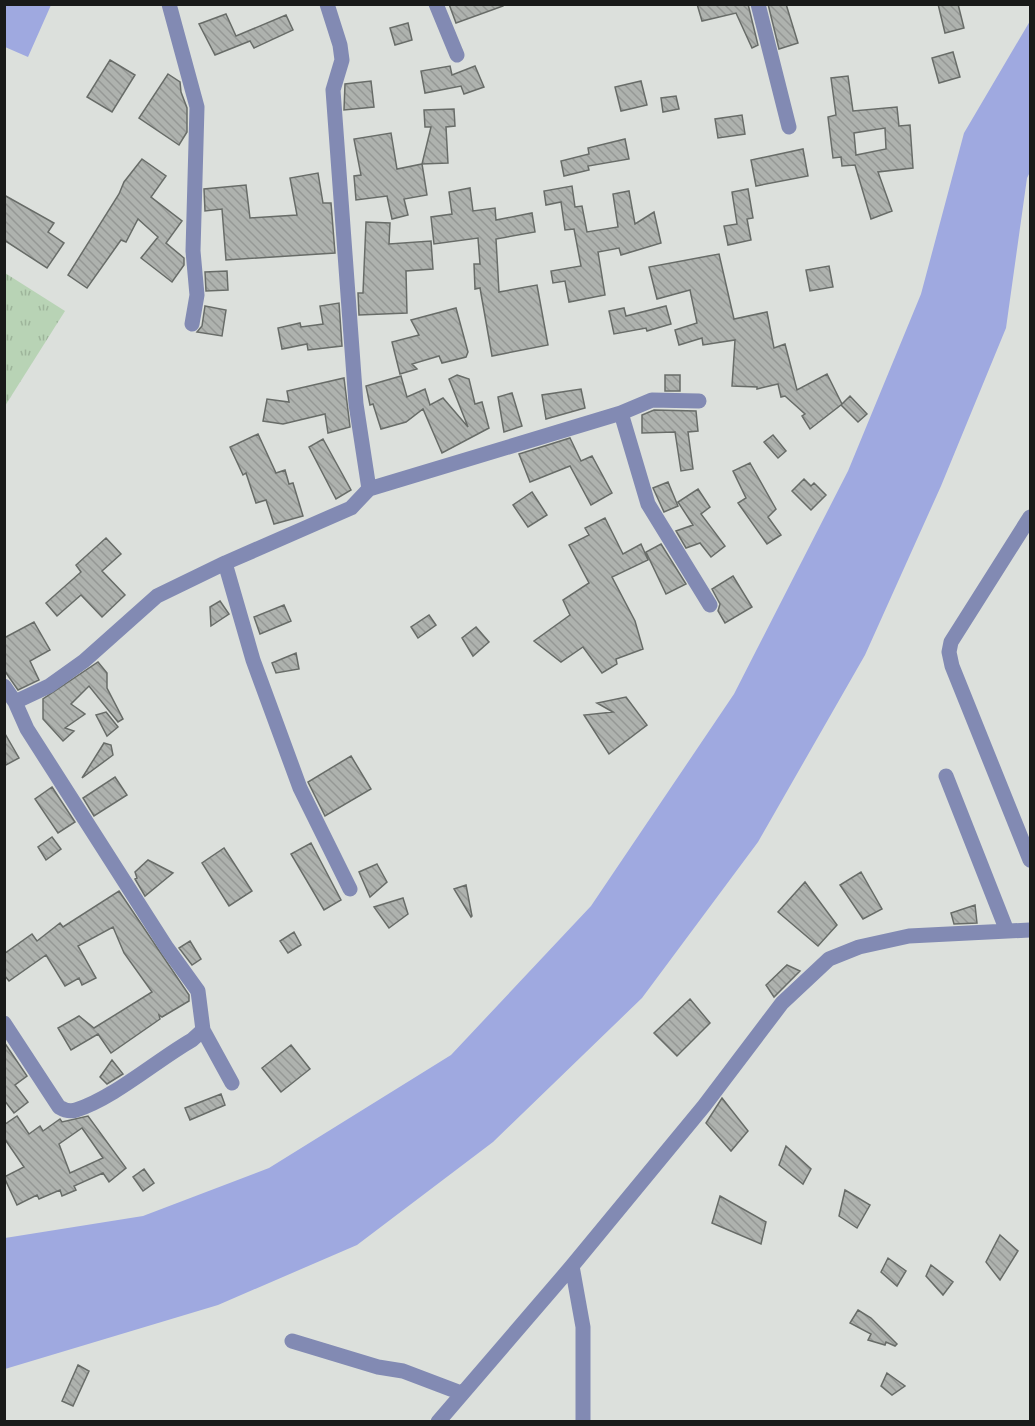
<svg xmlns="http://www.w3.org/2000/svg" width="1035" height="1426" viewBox="0 0 1035 1426" font-family="'Exo 2',sans-serif">
	<style>
		.park { fill: url(#park-tufts) }
		.water { fill: #9fa9e0 }
		.building { fill: url(#building-back-hatch); stroke: #686c68; stroke-width: 1.5; fill-rule: evenodd }
		.lines { fill: none; stroke-linecap: round; stroke-linejoin: round }
		.minor { stroke: #828ab3; stroke-width: 15 }
	</style>
	<defs>
		<pattern id="park-tufts" width="24" height="20" patternUnits="userSpaceOnUse" patternTransform="scale(1.5)"><rect width="24" height="20" fill="#b8d3b5"/><path d="M3 7l-1-3M5 7V3M7 7l1-3M15 17l-1-3M17 17v-4M19 17l1-3" fill="none" stroke="#9eb59b"/></pattern>
		<pattern id="building-back-hatch" width="6" height="6" patternUnits="userSpaceOnUse" patternTransform="scale(1.5)"><rect width="6" height="6" fill="#aeb2ae"/><path d="M-1 5l2 2M0 0l6 6M5-1l2 2" fill="none" stroke="#959895"/></pattern>
	</defs>
	<rect width="100%" height="100%" fill="#dce0dc"/>
	<!-- park -->
	<path class="park" d="M5,273L65,311L5,406Z"/>
	<!-- water -->
	<path class="water" d="M5,4L51,5L28,57L5,47Z
		M1030,21V172L1027,178L1006,328L941,486L865,655L758,842L642,998L493,1142L357,1245L218,1305L5,1369V1238L143,1216L269,1168L451,1055L591,906L734,694L848,471L921,294L964,133Z"/>
	<!-- building -->
	<path class="building" d="M449,4H503V6L456,23Z
		M697,4H748L758,45L752,48L736,13L702,21Z
		M768,4H786L798,43L779,49Z
		M938,4H958L964,28L945,33Z
		M226,14L236,36L286,15L293,30L254,48L250,41L215,55L199,24Z
		M408,23L412,40L395,45L390,28Z
		M953,52L960,77L939,83L932,58Z
		M110,60L135,75L112,112L87,97Z
		M450,66L452,75L475,66L484,87L464,94L461,86L425,93L421,71Z
		M168,74L180,82L181,92L187,108V132L179,145L139,118Z
		M848,76L853,111L897,107L899,126L910,125L913,168L878,172L892,211L871,219L855,165L842,166L841,157L833,158L828,117L836,115L831,78ZM885,128L886,149L856,155L854,133Z
		M371,81L374,107L344,110L345,84Z
		M641,81L647,105L621,111L615,87Z
		M676,96L679,109L663,112L661,98Z
		M454,109L455,126L446,127L448,163L422,164L431,127H425L424,110Z
		M742,115L745,134L718,138L715,119Z
		M391,133L397,169L422,164L427,195L404,199L408,215L392,219L387,196L356,200L354,176L361,175L354,139Z
		M625,139L629,159L588,166L589,170L564,176L561,161L589,154L588,148Z
		M803,149L808,176L756,186L751,160Z
		M142,159L166,176L151,197L182,221L166,243L184,258V265L172,282L141,258L158,237L138,219L126,242L121,240L87,288L68,275L119,194L124,182Z
		M318,173L323,203H331L335,253L226,260L222,209L205,211L204,189L246,185L250,218L297,215L290,178Z
		M572,186L575,207L582,206L587,232L618,227L613,194L629,191L635,224L654,212L661,243L621,255L619,248L598,252L605,295L569,302L565,281L553,283L551,271L581,266L574,229L565,230L561,202L546,205L544,191Z
		M470,188L473,211L495,208L496,220L532,213L535,232L496,239L499,292L537,285L548,345L492,356L480,288L475,289L474,264H480L478,238L434,244L431,217L452,214L449,192Z
		M748,189L753,218L747,219L751,240L728,245L724,226L737,224L732,192Z
		M4,195L54,223L48,232L64,243L47,268L4,240Z
		M366,222L390,223L389,244L431,241L433,269L406,271L407,313L359,315L358,293H363Z
		M719,254L734,319L767,312L774,348L785,344L797,390L827,374L842,404L850,396L867,414L858,422L841,405L810,429L802,416L805,414L785,396L781,397L778,384L757,389V387L732,386L735,340L703,345L702,338L679,345L675,330L697,323L690,290L657,299L649,267Z
		M829,266L833,287L810,291L806,270Z
		M227,271L228,290L206,291L205,272Z
		M339,303L342,346L308,350L307,344L282,349L278,328L300,323L301,327L323,324L320,306Z
		M205,306L226,310L222,336L197,332L202,326Z
		M666,306L671,324L647,331L646,328L614,334L609,311L624,308L626,316Z
		M456,308L468,352L466,357L442,363L439,356L412,364L417,369L400,374L392,342L419,335L411,320Z
		M457,375L469,379L475,404L482,402L489,428L442,453L423,409L406,422L381,429L373,404L370,405L366,386L401,376L407,397L425,389L430,405L443,398L468,427L449,379Z
		M665,375H680V391H665Z
		M344,378L350,427L328,433L325,414L283,424L263,421L267,399L289,402L287,391Z
		M581,389L585,408L546,419L542,395Z
		M512,393L522,426L504,432L498,397Z
		M654,410L696,411L698,431L688,432L693,469L681,471L675,432L642,433V415Z
		M258,434L276,473L285,470L289,484L293,483L303,516L274,524L266,500L256,503L246,473L243,475L230,447Z
		M773,435L786,451L778,458L764,442Z
		M570,438L581,461L592,456L612,493L591,505L570,466L530,482L519,454Z
		M323,439L351,490L336,499L309,447Z
		M750,463L776,509L768,517L781,535L767,544L738,503L746,498L733,471Z
		M804,479L811,486L814,483L826,495L811,510L792,491Z
		M668,482L678,506L664,512L653,488Z
		M698,489L710,507L701,514L725,546L711,557L700,543L686,548L676,531L693,525L678,502Z
		M532,492L547,515L528,527L513,505Z
		M605,518L623,554L641,544L648,560L612,577L635,621L643,649L616,659L617,664L602,673L583,647L561,662L534,641L570,615L563,600L589,583L569,545L589,535L585,528Z
		M106,538L121,554L102,571L125,595L102,617L81,595L57,616L46,603L81,572L76,565Z
		M661,544L686,584L666,594L646,552Z
		M733,576L752,607L725,623L718,611L720,604L712,589Z
		M220,601L229,614L211,626L210,607Z
		M284,605L291,621L260,634L254,617Z
		M429,615L436,625L418,638L411,627Z
		M34,622L50,650L30,661L39,680L18,690L4,670V638Z
		M476,627L489,642L473,656L462,638Z
		M296,653L299,669L276,673L272,663Z
		M98,662L107,673V688L123,719L118,722L89,686L71,704L85,714L65,728L74,731L63,741L43,719V699Z
		M626,697L647,725L609,754L584,715L613,712L597,703Z
		M106,712L118,727L107,736L96,715Z
		M4,732L19,758L4,766Z
		M104,743L111,745L113,755L82,778Z
		M351,756L371,789L325,816L308,782Z
		M115,777L127,795L94,816L83,798Z
		M52,787L75,822L58,833L35,799Z
		M52,837L61,849L46,860L38,847Z
		M311,843L341,900L324,910L291,854Z
		M224,848L252,891L229,906L202,863Z
		M148,860L173,873L145,896L135,879L137,878L135,872Z
		M377,864L387,882L370,897L359,872Z
		M861,872L882,909L863,919L840,885Z
		M805,882L837,925L818,946L778,912Z
		M466,885L472,916L471,917L454,889Z
		M119,891L189,995V1001L162,1017L159,1015L160,1019L111,1053L98,1034L71,1050L58,1028L79,1016L94,1028L152,992L124,953L113,927L78,946L96,978L82,985L79,978L65,986L46,955L9,981L4,975V954L32,934L37,941L60,923L63,927Z
		M403,898L408,914L389,928L374,907Z
		M975,905L977,923L954,924L951,913Z
		M294,932L301,945L288,953L280,941Z
		M190,941L201,959L192,965L179,948Z
		M787,965L800,971L774,997L766,985Z
		M690,999L710,1023L677,1056L654,1033Z
		M4,1042L27,1076L15,1085L28,1102L14,1113L4,1100Z
		M291,1045L310,1069L281,1092L262,1068Z
		M112,1060L123,1074L107,1084L100,1077Z
		M221,1094L225,1105L190,1120L185,1108Z
		M722,1098L748,1131L731,1151L706,1123Z
		M17,1116L29,1134L40,1126L43,1131L60,1119L62,1122L88,1116L126,1168L109,1182L103,1173L74,1186L76,1190L62,1196L60,1190L39,1199L37,1195L17,1205L4,1177L24,1167L4,1138V1125ZM82,1128L103,1158L70,1173L59,1144Z
		M786,1146L811,1169L803,1184L779,1165Z
		M144,1169L154,1183L143,1191L133,1177Z
		M845,1190L870,1205L857,1228L839,1216Z
		M720,1196L766,1222L761,1244L712,1223Z
		M1000,1235L1018,1251L1000,1280L986,1262Z
		M888,1258L906,1271L897,1286L881,1272Z
		M931,1265L953,1282L943,1295L926,1276Z
		M858,1310L871,1318L897,1344L895,1346L886,1342L885,1345L868,1340L871,1334L850,1323Z
		M78,1365L89,1371L73,1406L62,1401Z
		M887,1373L905,1386L892,1395L881,1386Z"/>
	<g class="lines">
		<!-- minor -->
		<path class="minor" d="M169,4L197,107L193,251L197,295L192,324
			M436,4L457,55
			M758,4L789,127
			M621,413L648,504L710,605
			M369,489L621,413L652,400L699,401
			M1030,517L951,642L949,652L952,666L1030,860
			M225,563L253,660L300,788L350,889
			M4,686L15,702L27,729L167,948L198,991L203,1030L192,1040C157,1060 114,1098 76,1110C70,1112 64,1110 59,1107L4,1023
			M15,702L49,686L84,661L157,596L225,563L351,508L369,489L356,404L333,90L342,60L340,45L327,4
			M946,776L1007,931
			M203,1030L232,1083
			M572,1266L583,1327V1422
			M292,1341L378,1367L403,1371L461,1393
			M438,1422L572,1266L704,1106L782,1003L829,959L859,947L909,936L1030,930"/>
	</g>
	<!-- border -->
	<rect width="1035" height="1426" fill="none" stroke="#191a19" stroke-width="12"/>
</svg>
